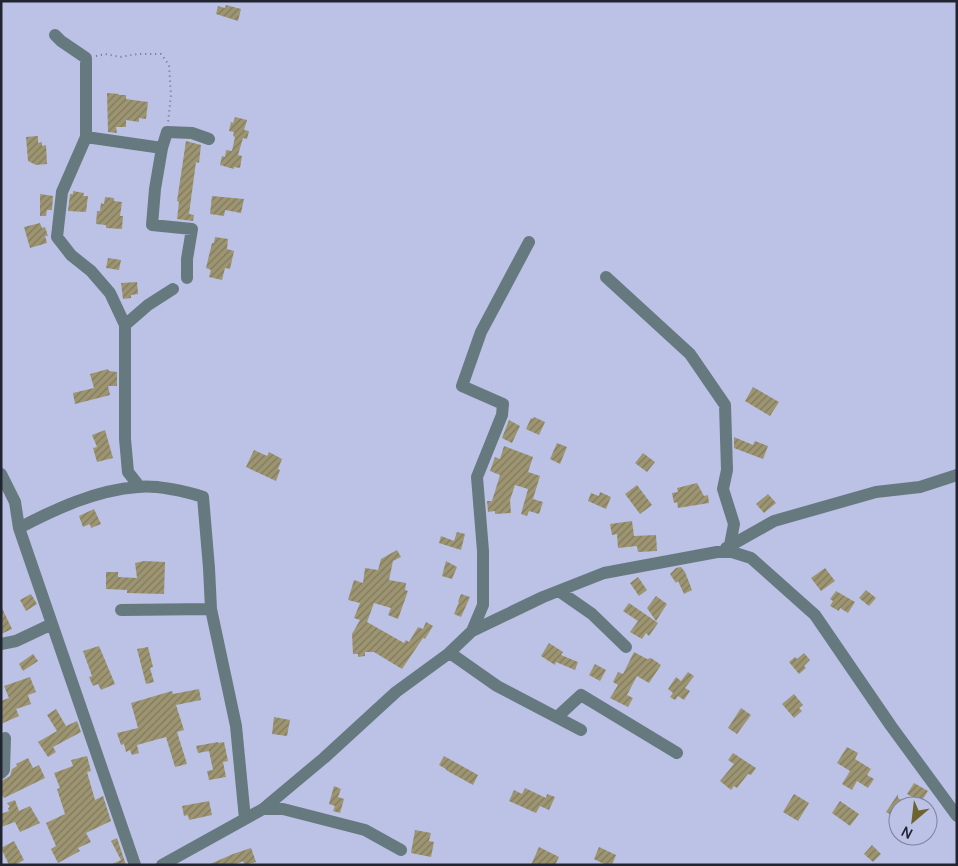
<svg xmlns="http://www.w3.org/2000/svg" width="958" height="866" viewBox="0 0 958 866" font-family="Manrope,sans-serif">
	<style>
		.building { fill: url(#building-hatch) }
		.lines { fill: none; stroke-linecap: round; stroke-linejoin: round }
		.path { stroke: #6d728a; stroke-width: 2; stroke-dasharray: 1 4; stroke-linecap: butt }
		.minor { stroke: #66797e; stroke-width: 12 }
	</style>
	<defs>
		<pattern id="building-hatch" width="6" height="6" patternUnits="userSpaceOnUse" patternTransform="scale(1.25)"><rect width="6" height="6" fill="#9d9571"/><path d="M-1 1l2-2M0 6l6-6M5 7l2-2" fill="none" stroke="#80795d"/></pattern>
	</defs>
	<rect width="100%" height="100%" fill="#bbc2e6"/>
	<!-- building -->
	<path class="building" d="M226,5L241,9L238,21L216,14L218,6L225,8Z
		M107,93L119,94V95H126V99L148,102L146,119L139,118V122L126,120V127H116L117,133L108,132Z
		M235,117L247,120L244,130L249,131L247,139L243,138L238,155L242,156L240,168L234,167V169L220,165L222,156L225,157L226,150L232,151L235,137L233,136L234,132L229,131L231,122L233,123Z
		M38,136V143L42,142V146L46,145L47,164L36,165L28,161L26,137Z
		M186,141L201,145L199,163L196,162L189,214L194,215L193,221L177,219L179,202L177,201Z
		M73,191L84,193L83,196H88L86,212L68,211L70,194H73Z
		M40,194L53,196L52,210H47L46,216H40Z
		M212,196L244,199L241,213L225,210L224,216L210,214Z
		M105,197L114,198V201L122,202L120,216H123L122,229L106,228V225L96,224L97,211H100L101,203L104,204Z
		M40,223L42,228L45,227L48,236H45L47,243L30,248L24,227Z
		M215,237L228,239L227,249L234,251L230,269L225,268L222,280L209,277L211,270L206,268L212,243H214Z
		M108,258L121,260L119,270L106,268Z
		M137,282L138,294L131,295V298L123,299L121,283Z
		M108,369L109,371L117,372V386H108L110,395L75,404L73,393L94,388L90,374Z
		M753,387L779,402L770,416L745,401Z
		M534,417L545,422L539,435L526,429L531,418L533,419Z
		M509,420L520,426L512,443L502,438Z
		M105,430L113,458L97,462L93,448L97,447L92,435Z
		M734,437L753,445L755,441L768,446L763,459L734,448Z
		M557,443L567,447L560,464L550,459Z
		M504,446L533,457L528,472L540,476L533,499L543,502L539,514L529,511L527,516L521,514L528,489L515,485L510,500L511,513L495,514V511L488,512L487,501H492L500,475L490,471L495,457L500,459Z
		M254,450L267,456L269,452L282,459L278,469L280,470L276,481L246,467Z
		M643,453L655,462L647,472L635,463Z
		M697,483L704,496L708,495L709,503L678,508L677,502L674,503L672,493L678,492L677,488Z
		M637,485L652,505L640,514L625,494Z
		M600,492L611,497L606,509L588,501L591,493L599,496Z
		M768,494L776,503L764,513L756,504Z
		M94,509L101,524L91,528L90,524L83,527L79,516Z
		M632,521L634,536L656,535L657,551L638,552L637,546L618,548L617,534L612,535L610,524Z
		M457,532L465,534L461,550L439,543L441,536L454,541Z
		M397,550L401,557L393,561L389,580L406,583L405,590L408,591L398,619L388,615L391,608L374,603L367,622L404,643L406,640L409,642L418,627L423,629L426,622L433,626L425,639L423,638L402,669L374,652H365V656L358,657V654H353L352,634L360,620L354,618L360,603L348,600L354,580L363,583L365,568L378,570L381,559Z
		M144,561L165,562L164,594L127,593V590L106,589V572H118V577L137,578L135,563Z
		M446,561L457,567L452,579L442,576Z
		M681,567L685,572L692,590L684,594L678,581L676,583L670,574L676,568Z
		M825,568L835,581L821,591L811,578Z
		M638,577L647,590L639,596L630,583Z
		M866,590L876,598L869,606L859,598Z
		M836,591L855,602L848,613L840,608L839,611L830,606L833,601L830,599Z
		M31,594L37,604L26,611L20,600Z
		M461,594L470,597L461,617L454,614L459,602H458Z
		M656,596L667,604L656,621L647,608Z
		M629,603L658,623L649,636L646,633L642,639L630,632L638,621L623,611Z
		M1,606L12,629L1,634Z
		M549,643L563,652L561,655L578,662L575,670L556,662L555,665L541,656Z
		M99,646L115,684L101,690L98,684L93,686L89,677L92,676L83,651Z
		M148,647L153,667L150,668L154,682L146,684L137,649Z
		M634,652L647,659L651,658L661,665L649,683L637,676L627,695L633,698L628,707L610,698L618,685L613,682L618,672L623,674Z
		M804,653L810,660L804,666L806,668L799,674L789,662L795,657L797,659Z
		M33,654L38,661L23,671L19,664Z
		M595,664L606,670L600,681L589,675Z
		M688,672L694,676L685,688L690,691L684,700L678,696L675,700L670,697L673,693L668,689L676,677L681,681Z
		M30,677L36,692L28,695L31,704L16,709L19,716L1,724V701L9,698L4,686Z
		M199,689L201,700L176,705L184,730L177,732L187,764L175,767L166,737L137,745L139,753L132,755L130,750L126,752L124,744L121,745L117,733L138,728L131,703L172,691L173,694Z
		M794,694L803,705L799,708L802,711L794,718L782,704Z
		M741,708L751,715L737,734L728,728Z
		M56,709L66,726L77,721L81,732L53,747L56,752L48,757L38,742L57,731L47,715Z
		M274,717L290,720L287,736L272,734Z
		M218,742V743L224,742L228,761L223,762L226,777L209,780L207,771L213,770L209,751L198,753L196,746Z
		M847,747L858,753L855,759L871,769L867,775L874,779L868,788L857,781L852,790L842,784L850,771L837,763Z
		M733,753L756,768L751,775L748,774L737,788L734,786L731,790L720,781L734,764L728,760Z
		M87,756L91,771L87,772L95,800L103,796L111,821L86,833L91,842L78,848L80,851L58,863L51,849L56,846L46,823L65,814L57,789L60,788L54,773L73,766L71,760Z
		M444,756L478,775L473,785L446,770V769L439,765Z
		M28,758L33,768L39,765L45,778L4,798L1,794V781L10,776L12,769L17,766L16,764Z
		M914,783L928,791L921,802L907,794Z
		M334,786L341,789L338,797L344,799L340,813L333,811L335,806L329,804Z
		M525,788L546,798L547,794L555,797L549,810L540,806L536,813L509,801L514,790L522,794Z
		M794,794L809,803L798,821L783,812Z
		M898,794V798L911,806H898V819L886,812Z
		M15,800L19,811L30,806L40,823L20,832L15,822L1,827V814L9,811L8,808L10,807L7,803Z
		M209,801L212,815L189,820L188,815L184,816L182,806Z
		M840,801L859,814L850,826L832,813Z
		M415,830L431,833L429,841L434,842L431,857L411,853Z
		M117,838L126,865H110L121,860L111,841Z
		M14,841L24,860L15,865H9L1,848Z
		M872,845L881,854L873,862L864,854Z
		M539,847L559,857L555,865H531Z
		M599,847L616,855L612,865H606L594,859Z
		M251,848L256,862L245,865L243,861L234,865H208L233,854Z"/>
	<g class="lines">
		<!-- path -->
		<path class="path" d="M96,56L105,54L120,57L138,54H161L169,65L171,95L168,123"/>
		<!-- minor -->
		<path class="minor" d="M55,35L61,41L86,58V137
			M162,148L155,189L152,225L192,229L187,259V278
			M606,277L690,354L725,405L727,470L723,489L734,524L730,545
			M125,325L110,293L91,271L71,255L57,237L62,192L86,137L162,148L167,132L192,133L209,139
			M1,474L15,502L19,528L135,865
			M139,486L128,472L125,439V325L148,305L173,289
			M19,528C55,509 96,490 138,487C155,485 186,491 203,497L209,568L211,609L236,726L245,819
			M726,548L774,521L876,492L920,487L957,475
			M559,591L592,614L626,647
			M121,610L211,609
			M472,631L483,605V551L477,477L502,415L503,404L462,386L481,332L529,242
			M1,644L16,641L52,624
			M450,653L497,686L581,730
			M557,717L581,695L677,753
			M1,773L4,770L5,738
			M263,809H283L365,830L401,850
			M162,865L263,809L324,758L396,692L448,654L472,631L543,597L604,573L717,552H732L751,558L815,615L891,726L957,816"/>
	</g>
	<!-- border -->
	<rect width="958" height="866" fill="none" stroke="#212431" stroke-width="5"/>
	<!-- north arrow -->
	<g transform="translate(913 821) rotate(208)"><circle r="24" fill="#bbc2e6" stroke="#7d839e"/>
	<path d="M0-4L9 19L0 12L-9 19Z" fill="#6e632f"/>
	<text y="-8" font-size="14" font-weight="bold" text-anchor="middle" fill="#212431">N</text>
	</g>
</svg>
